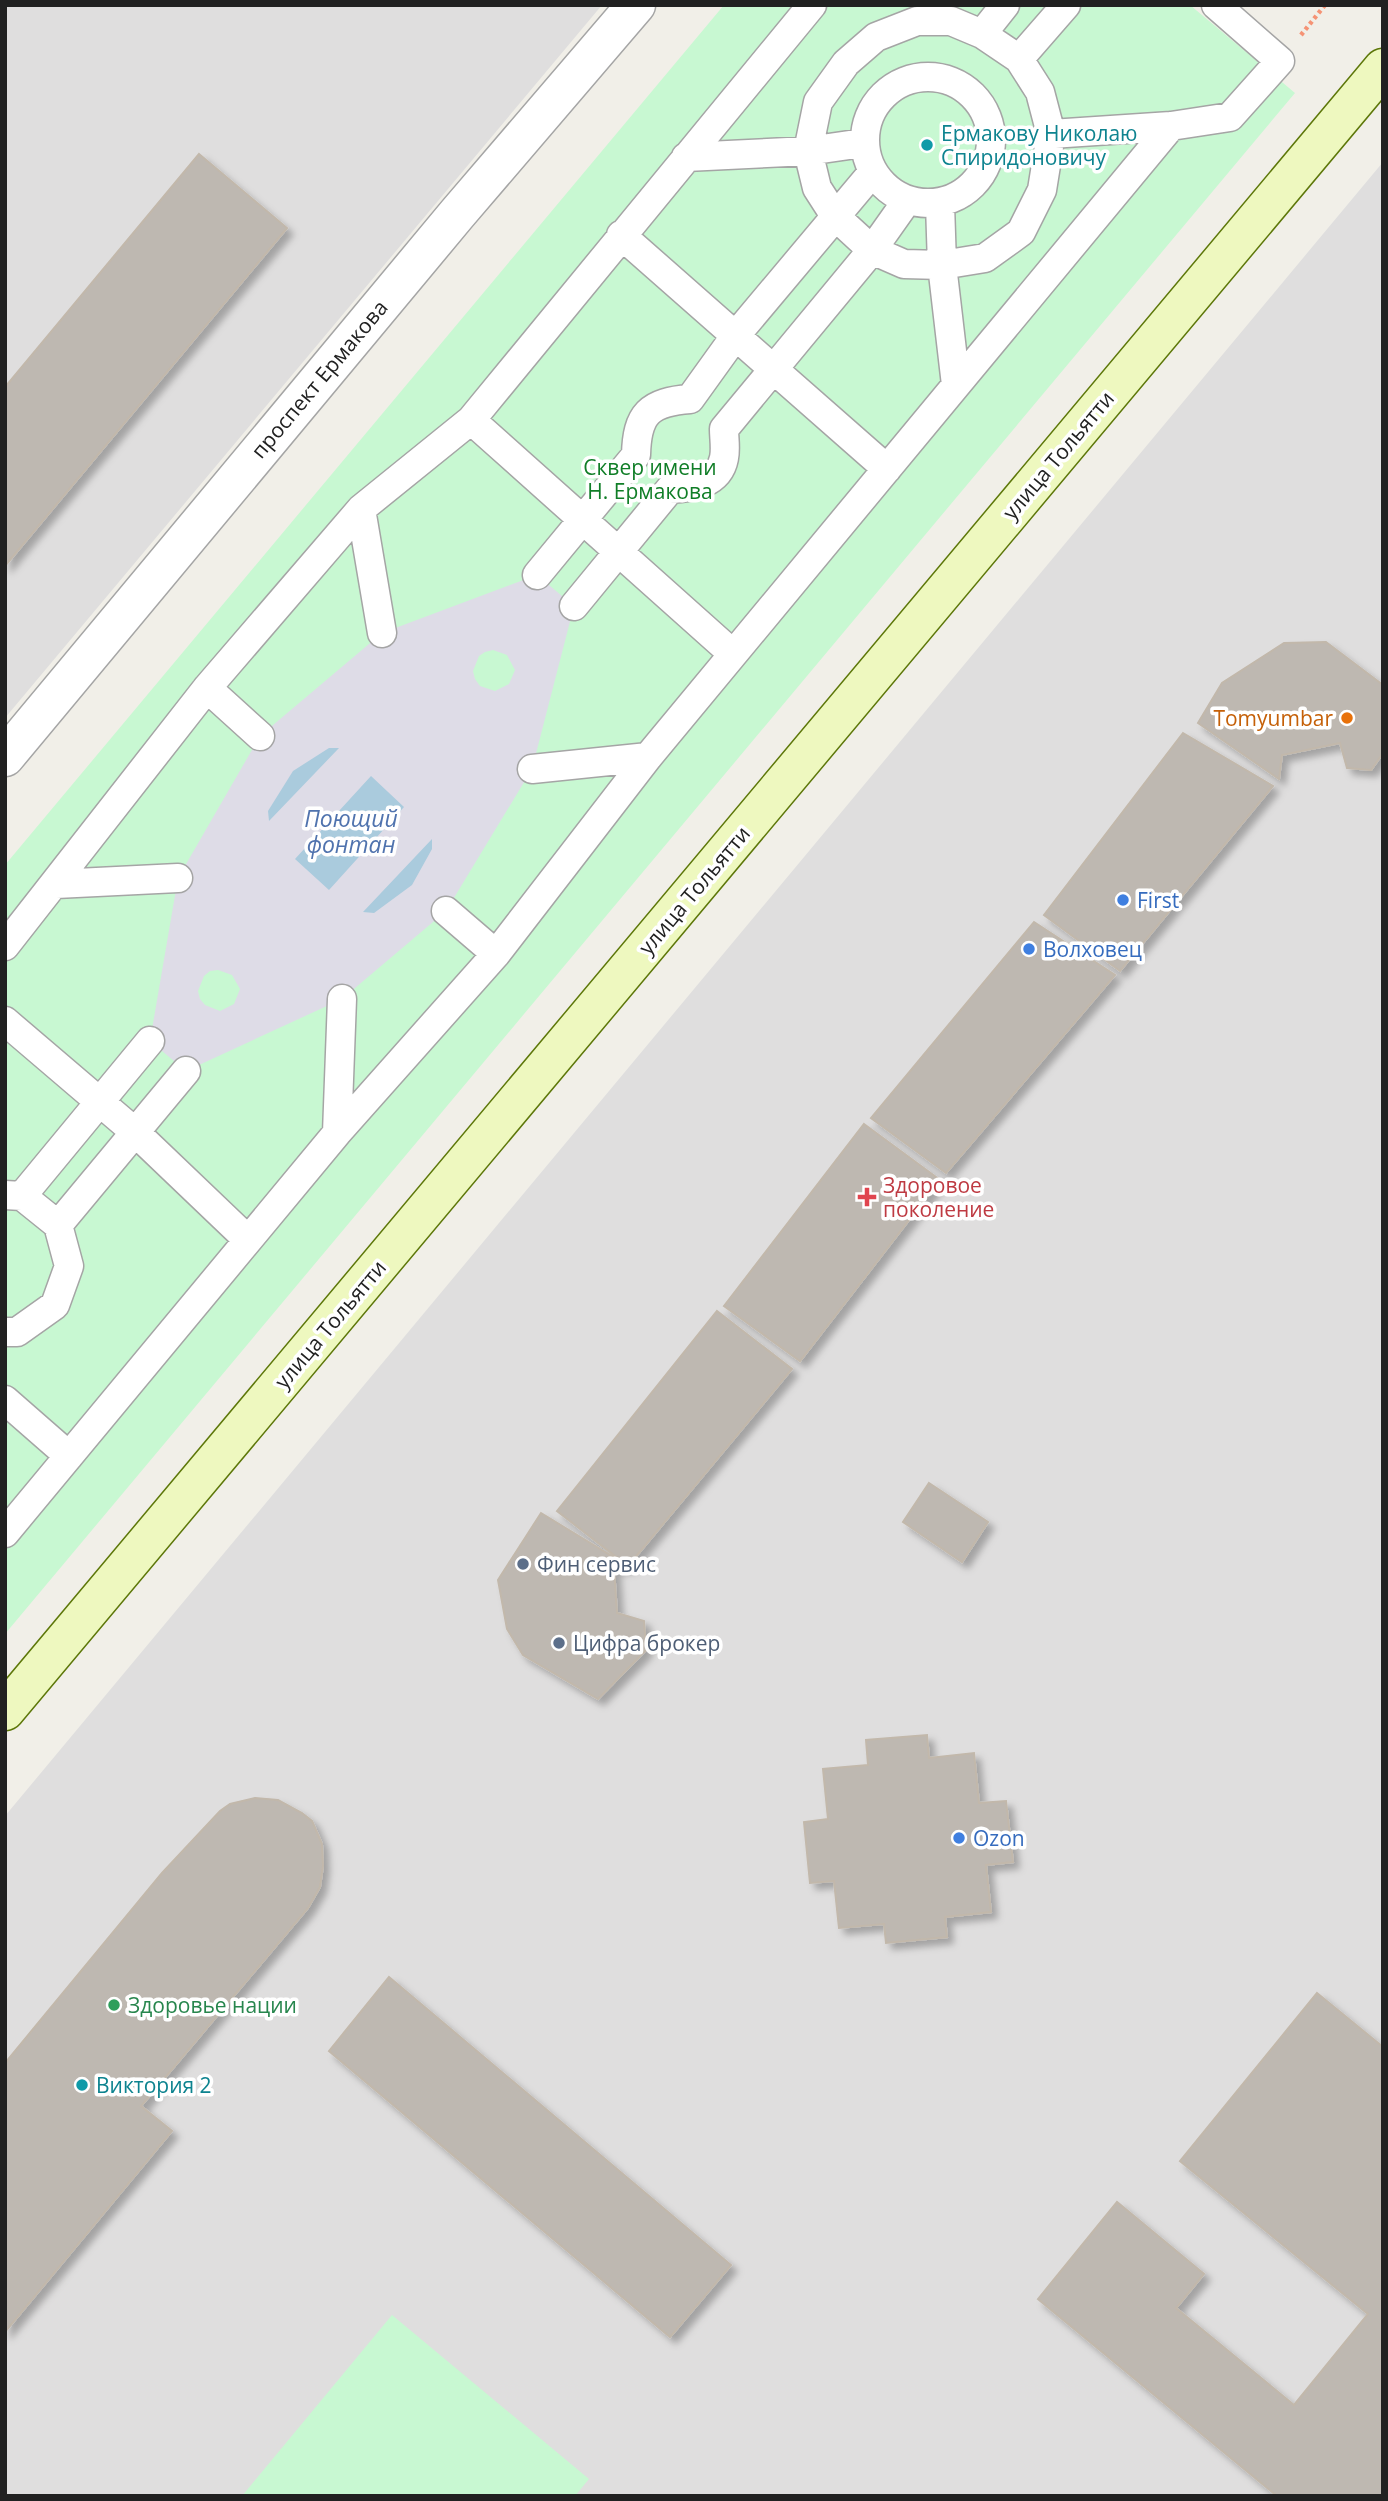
<svg xmlns="http://www.w3.org/2000/svg" width="1388" height="2501" viewBox="0 0 1388 2501" font-family="'Open Sans',sans-serif">
	<style>
		.residential { fill: #dfdede }
		.park { fill: #c8f8d2 }
		.plaza { fill: #dedce7; fill-rule: evenodd }
		.water { fill: #aacbdd }
		.building { fill: #beb8b1; stroke: #c2b8ab; stroke-width: 2; filter: url(#shadow) }
		.lines { fill: none; stroke-linecap: round; stroke-linejoin: round }
		.pedestrian-casing { stroke: #a5a5a5; stroke-width: 31 }
		.tertiary-casing { stroke: #a5a5a5; stroke-width: 41 }
		.secondary-casing { stroke: #5d7709; stroke-width: 41 }
		.path { stroke: #f59375; stroke-width: 4.5; stroke-dasharray: 3.5 3.5; stroke-linecap: butt }
		.pedestrian { stroke: #fff; stroke-width: 28 }
		.tertiary { stroke: #fff; stroke-width: 38 }
		.secondary { stroke: #eef8bf; stroke-width: 38 }
		.culture-dot { fill: #0f9aa8; stroke: #fff; stroke-width: 2.5 }
		.food-dot { fill: #e8710a; stroke: #fff; stroke-width: 2.5 }
		.shop-dot { fill: #3f7fe0; stroke: #fff; stroke-width: 2.5 }
		.health-dot { fill: #e0444e; stroke: #fff; stroke-width: 2.5 }
		.service-dot { fill: #5c6f8a; stroke: #fff; stroke-width: 2.5 }
		.leisure-dot { fill: #2e9e5b; stroke: #fff; stroke-width: 2.5 }
		.labels { text-anchor: middle; dominant-baseline: central; stroke-width: 7; stroke-linejoin: round; paint-order: stroke }
		.culture-label { font-size: 21px; fill: #0d838f; stroke: #fff; text-anchor: start }
		.street-label { font-size: 21px; fill: #212121; stroke: #fff }
		.park-label { font-size: 21px; fill: #107e27; stroke: #fff }
		.food-label { font-size: 21px; fill: #c56008; stroke: #fff; text-anchor: end }
		.shop-label { font-size: 21px; fill: #366cbe; stroke: #fff; text-anchor: start }
		.health-label { font-size: 21px; fill: #be3a42; stroke: #fff; text-anchor: start }
		.service-label { font-size: 21px; fill: #4e5e75; stroke: #fff; text-anchor: start }
		.leisure-label { font-size: 21px; fill: #27864d; stroke: #fff; text-anchor: start }
		.water-label { font-size: 23px; font-style: italic; fill: #5073ae; stroke: #fff }
	</style>
	<defs>
		<filter id="shadow"><feDropShadow dx="6" dy="6" stdDeviation="3.5" flood-color="#0004"/></filter>
	</defs>
	<rect width="100%" height="100%" fill="#f1efe8"/>
	<!-- residential -->
	<path class="residential" d="M5,5H602L5,718Z
		M1383,162V2496H5V1816Z"/>
	<!-- park -->
	<path class="park" d="M724,5H1190L1295,93L5,1634V865Z
		M392,2315L589,2479L575,2496H242Z"/>
	<!-- plaza -->
	<path class="plaza" d="M537,575L574,606L532,769L446,911L342,999L186,1071L150,1041L178,878L260,736L382,633ZM493,650L507,655L515,670L509,684L495,691L480,686L475,679L473,671L479,656L485,652ZM218,970L232,975L240,989L234,1004L220,1011L205,1005L200,999L198,991L204,976L210,971Z"/>
	<!-- water -->
	<path class="water" d="M329,748H339L269,821L268,811L293,771Z
		M371,776L404,807L329,890L295,859Z
		M432,839V849L412,885L374,913L363,912Z"/>
	<!-- building -->
	<path class="building" d="M199,154L287,228L5,566V387Z
		M1326,642L1383,685V753L1371,770L1347,768L1340,743L1282,755L1279,779L1198,723L1222,683L1284,643Z
		M1183,733L1273,786L1120,971L1044,915Z
		M1034,922L1115,975L946,1173L871,1118Z
		M864,1124L940,1180L800,1361L724,1306Z
		M717,1311L792,1369L628,1566L557,1511Z
		M929,1483L988,1522L962,1562L903,1522Z
		M541,1513L628,1566L614,1568L617,1613L644,1621L646,1650L598,1699L523,1655L507,1629L498,1580Z
		M927,1735L929,1758L974,1753L979,1803L1006,1801L1013,1862L986,1865L991,1912L945,1917L947,1937L886,1943L884,1924L839,1928L834,1881L810,1883L804,1822L828,1819L823,1769L868,1765L866,1740Z
		M255,1798L278,1800L302,1813L312,1821L322,1844L323,1866L320,1887L308,1908L141,2106L172,2131L5,2332V2063L162,1873L220,1811L230,1804Z
		M389,1977L731,2265L670,2337L329,2051Z
		M1317,1993L1383,2047V2496H1277L1038,2299L1117,2202L1204,2274L1176,2308L1294,2405L1368,2314L1180,2161Z"/>
	<g class="lines">
		<!-- pedestrian casing -->
		<g class="pedestrian-casing">
			<path id="pedestrian" d="M917,21H951L982,34L1019,59L1040,92L1051,134L1042,190L1021,232L985,258L942,265L904,264L872,250L835,216L817,188L808,151L818,102L846,63L876,37Z
				M982,34L1005,5
				M1019,59L1066,5
				M865 140a63 63 0 1 1 126 0a63 63 0 1 1-126 0Z
				M1051,134L1171,126L1230,117L1280,61L1216,5
				M686,157L808,151L863,143
				M940,204L942,265L956,385
				M621,235L887,469
				M471,420L733,654
				M361,509L382,633
				M537,575L636,455C637,414 649,402 690,399L736,335L872,173
				M574,606L670,489C692,488 719,484 724,458C726,449 724,438 724,429L872,250L906,202
				M207,688L260,736
				M532,769L648,757
				M56,884L178,878
				M446,911L496,954
				M5,946L207,688L361,509L471,420L812,5
				M5,1021L135,1132L248,1240
				M337,1133L342,999
				M5,1195L22,1196L58,1225L69,1266L55,1305L17,1332H5
				M22,1196L150,1041
				M58,1225L186,1071
				M5,1400L69,1456
				M5,1533L337,1133L496,954L648,757L1171,126"/>
		</g>
		<!-- tertiary casing -->
		<g class="tertiary-casing">
			<path id="tertiary" d="M5,757L457,214L636,5"/>
		</g>
		<!-- secondary casing -->
		<g class="secondary-casing">
			<path id="secondary" d="M5,1711L1383,68"/>
		</g>
		<!-- path -->
		<path class="path" d="M1301,35L1325,5"/>
		<!-- pedestrian -->
		<use href="#pedestrian" class="pedestrian"/>
		<!-- tertiary -->
		<use href="#tertiary" class="tertiary"/>
		<!-- secondary -->
		<use href="#secondary" class="secondary"/>
	</g>
	<!-- markers -->
	<g class="culture-dot">
		<circle cx="927" cy="145" r="7"/>
		<circle cx="82" cy="2085" r="7"/>
	</g>
	<circle class="food-dot" cx="1347" cy="718" r="7"/>
	<g class="shop-dot">
		<circle cx="1123" cy="900" r="7"/>
		<circle cx="1029" cy="949" r="7"/>
		<circle cx="959" cy="1838" r="7"/>
	</g>
	<path class="health-dot" d="M863.5 1186.5h7v7h7v7h-7v7h-7v-7h-7v-7h7z"/>
	<g class="service-dot">
		<circle cx="523" cy="1564" r="7"/>
		<circle cx="559" cy="1643" r="7"/>
	</g>
	<circle class="leisure-dot" cx="114" cy="2005" r="7"/>
	<g class="labels">
		<!-- culture labels -->
		<g class="culture-label">
			<text x="941" y="133">Ермакову Николаю<tspan x="941" dy="24">Спиридоновичу</tspan></text>
			<text x="96" y="2085">Виктория 2</text>
		</g>
		<!-- street labels -->
		<g class="street-label">
			<text transform="translate(319 379) rotate(-50)">проспект Ермакова</text>
			<text transform="translate(1058 455) rotate(-50)">улица Тольятти</text>
			<text transform="translate(694 890) rotate(-50)">улица Тольятти</text>
			<text transform="translate(330 1324) rotate(-50)">улица Тольятти</text>
		</g>
		<!-- park labels -->
		<g class="park-label">
			<text x="650" y="467">Сквер имени<tspan x="650" dy="24">Н. Ермакова</tspan></text>
		</g>
		<!-- food labels -->
		<g class="food-label">
			<text x="1333" y="718">Tomyumbar</text>
		</g>
		<!-- shop labels -->
		<g class="shop-label">
			<text x="1137" y="900">First</text>
			<text x="1043" y="949">Волховец</text>
			<text x="973" y="1838">Ozon</text>
		</g>
		<!-- health labels -->
		<g class="health-label">
			<text x="883" y="1185">Здоровое<tspan x="883" dy="24">поколение</tspan></text>
		</g>
		<!-- service labels -->
		<g class="service-label">
			<text x="537" y="1564">Фин сервис</text>
			<text x="573" y="1643">Цифра брокер</text>
		</g>
		<!-- leisure labels -->
		<g class="leisure-label">
			<text x="128" y="2005">Здоровье нации</text>
		</g>
		<!-- water labels -->
		<g class="water-label">
			<text x="351" y="818">Поющий<tspan x="351" dy="26">фонтан</tspan></text>
		</g>
	</g>
	<!-- border -->
	<rect width="1388" height="2501" fill="none" stroke="#212121" stroke-width="14"/>
</svg>
